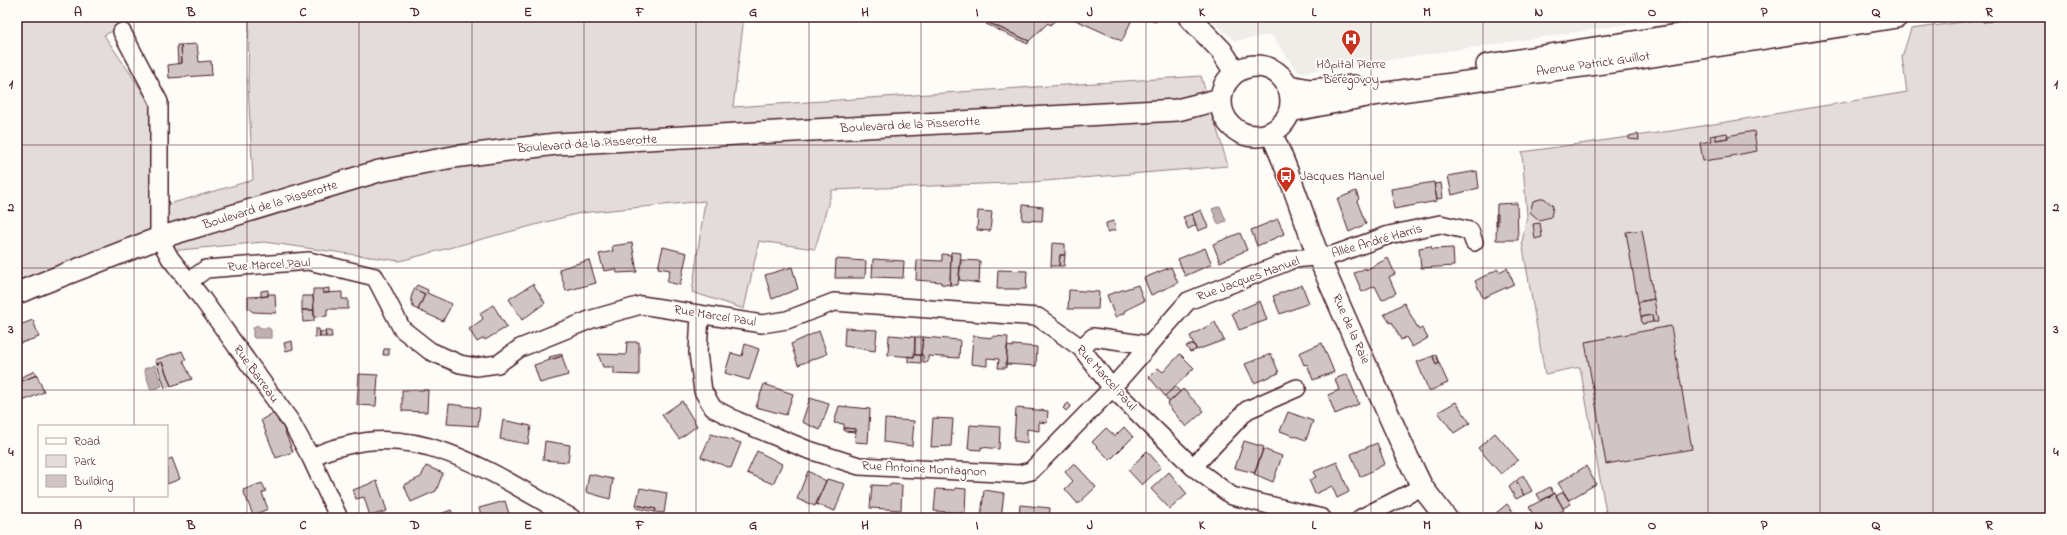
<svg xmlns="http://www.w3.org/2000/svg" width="2067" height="535" viewBox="0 0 2067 535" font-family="'Indie Flower',sans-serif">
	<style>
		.built { fill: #f0ece8 }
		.green { fill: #e3dcda; stroke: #967e82 }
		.water { fill: #c0b1b1; stroke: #91777b }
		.building { fill: #d0c5c4; stroke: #4a1f2b }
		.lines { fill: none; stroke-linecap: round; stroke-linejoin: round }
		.minor-casing { stroke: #4a1f2b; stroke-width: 20 }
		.tertiary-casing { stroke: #4a1f2b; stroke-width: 24 }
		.minor { stroke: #fdfcf7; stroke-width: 17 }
		.tertiary { stroke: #fdfcf7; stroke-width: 21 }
		.grid { fill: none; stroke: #4a1f2b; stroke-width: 1; stroke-opacity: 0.55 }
		.labels { text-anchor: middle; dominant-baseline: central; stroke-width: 3.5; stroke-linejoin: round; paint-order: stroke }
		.poi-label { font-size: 13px; fill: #4a1f2b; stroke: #fdfcf7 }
		.street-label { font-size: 13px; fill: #4a1f2b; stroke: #fdfcf7 }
		.neatline { fill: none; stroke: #4a1f2b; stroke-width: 1.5 }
		.grid-label { font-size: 13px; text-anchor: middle; font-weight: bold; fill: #4a1f2b }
	</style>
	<rect width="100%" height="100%" fill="#fdfcf7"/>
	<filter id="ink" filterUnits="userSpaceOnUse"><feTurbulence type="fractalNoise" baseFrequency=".025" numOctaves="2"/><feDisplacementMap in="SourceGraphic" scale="8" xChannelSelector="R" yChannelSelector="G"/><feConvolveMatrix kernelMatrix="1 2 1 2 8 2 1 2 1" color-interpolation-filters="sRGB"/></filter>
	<g filter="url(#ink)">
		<!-- built -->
		<path class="built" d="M1207,17H1677L1299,73L1271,35L1235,41Z"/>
		<!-- green -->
		<path class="green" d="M17,17H145L104,35L151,104L155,208L253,180L248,86L249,17H744L733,107L1201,76L1228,166L1032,182L832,190L815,249L759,241L744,309L692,292L705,201L580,213L400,261L264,242L85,259L17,285Z
			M1999,17H2050V518H1607L1580,367L1545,374L1522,242L1527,216L1522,152L1678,130L1907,92L1902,57L1911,29Z"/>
		<!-- water -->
		<path class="water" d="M1220,206L1226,221L1218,224L1212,209Z
			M257,325L261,328H269L271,330V338H255L253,337V328Z
			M155,365L162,386L151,390L144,369Z"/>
		<!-- building -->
		<path class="building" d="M990,17H1055L1057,19L1050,25L1048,23L1029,41L987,22Z
			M1069,17H1133L1122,41Z
			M1147,17H1158L1156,22Z
			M1992,17V21L1983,22V19Z
			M987,22L1029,41L1028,44L986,24Z
			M197,44L199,62L211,61L212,75L169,78L168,65L182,63L181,45Z
			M177,45H181L182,63L178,64Z
			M1754,131L1757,151L1731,156V157L1703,161L1700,143L1711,141L1710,136L1715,135L1716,140L1728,138L1727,136Z
			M1727,133L1728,138L1716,140L1715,135Z
			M1638,134L1639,140L1629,139V136Z
			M1477,171L1479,188L1452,195L1448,176Z
			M1434,182L1437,201L1394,209L1391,189Z
			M1441,183L1443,198L1437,199L1434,184Z
			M1356,191L1359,199L1357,201L1366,224L1349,232L1337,199Z
			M1544,198L1553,206L1551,217L1539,220L1530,212L1533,201Z
			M1517,203L1518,240H1496L1497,204Z
			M1023,205L1043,207L1042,221L1022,220Z
			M1201,210L1208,227L1198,231L1192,214Z
			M978,211L992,212L990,231L977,230Z
			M1192,214L1196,225L1188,229L1183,217Z
			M1496,214H1498V225H1496Z
			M1278,219L1284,234L1257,246L1251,230Z
			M1114,221L1116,230L1107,232L1106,223Z
			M1540,223L1542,237L1535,239L1533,224Z
			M1642,230L1654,299L1638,302L1626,232Z
			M1240,233L1247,250L1220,262L1213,244Z
			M632,243L637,272L617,273L616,269L604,271L599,254L613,251L612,246Z
			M1052,243L1065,244V255H1060L1059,266H1051Z
			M1431,246L1432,249L1453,248L1454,266L1421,268L1419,248Z
			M663,247L687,253L680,285L667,282L670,270L658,268Z
			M1205,248L1212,264L1185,276L1178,259Z
			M951,252L961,253L958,285H950Z
			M942,254L951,255L950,285L941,284V282L916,280L917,260L942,261Z
			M1060,255H1065L1064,266H1059Z
			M1388,258L1395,274L1389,277L1396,293L1382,300L1375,286L1362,292L1354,273L1366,268V270Z
			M836,259L866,261L865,278H835Z
			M873,259L904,261L903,278L872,277Z
			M589,260L596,283L566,291L559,269Z
			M961,260L980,261L979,283L959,280Z
			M792,267L798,289L772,299L765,275Z
			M1171,267L1178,283L1151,295L1144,278Z
			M1507,268L1514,284L1483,298L1475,281L1498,269L1499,272Z
			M998,270L1027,271L1026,289H997Z
			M533,284L545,303L522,320L509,299Z
			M417,285L428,290L427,293L452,304L443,321L418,310L425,294L414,289Z
			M1138,285L1144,301L1124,311L1125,313L1115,317L1107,295Z
			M1302,285L1309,303L1280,314L1273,296Z
			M329,288V293H323V289Z
			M313,289H323V293L342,292V299H348V309H327V316L314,317Z
			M414,289L425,294L418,310L413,307L411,298Z
			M268,290V296L261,297V291Z
			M1069,290L1099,292L1098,309H1068Z
			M268,294H275L276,313L253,312L248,308V297L268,296Z
			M302,296H313L314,310H302Z
			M1654,299L1658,322H1653L1652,315L1641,317L1638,302Z
			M1260,301L1267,320L1239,330L1232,313Z
			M1404,303L1419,330L1422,328L1428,338L1412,347L1406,337L1401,340L1392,322L1390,323L1384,314Z
			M493,305L507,327L485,340L484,338L477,342L469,329L483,319L480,313Z
			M302,310H314V321L303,322Z
			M1652,315L1653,322L1642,324L1641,317Z
			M33,320L39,337L18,344L17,326Z
			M1215,322L1224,340L1197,350L1190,336Z
			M1671,326L1692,449L1606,464L1585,342Z
			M845,328L877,330L875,351L844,346Z
			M315,329H319L320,337H315Z
			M325,331L326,337H320V332Z
			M325,331H331L332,337H326Z
			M819,331L827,354L798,365L791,344Z
			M889,335L915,337L914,357L888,355Z
			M973,336L993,338V336L1008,337L1006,368H998L999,359L987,358V366L971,364Z
			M915,337H923L921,355H915Z
			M923,337L960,340L959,358L928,356V362H923V355H921Z
			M292,341L293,349L286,351L284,343Z
			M627,342H639V375L614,374V367H603L598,354L626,355Z
			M1322,343L1334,372L1313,380L1307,364L1304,365L1299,353Z
			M745,344L759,349L749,380L725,373L731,353L742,356Z
			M1194,344L1196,350L1190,352L1186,346Z
			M1013,345L1037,347L1036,366L1006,364L1007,346L1013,347Z
			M384,349H389V355H383Z
			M182,351L186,360L183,361L192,379L171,386L162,362L157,364L155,360Z
			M562,354V356L550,360L549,357Z
			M1180,354L1194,368L1165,396L1149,377L1158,368L1163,372Z
			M1271,354L1279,373L1254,383L1245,364Z
			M915,355H921V363L908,362V356L914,357Z
			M1436,355L1439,363L1436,365L1433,356Z
			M562,356L568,375L540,383L534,365Z
			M1433,356L1436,365L1439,363L1448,383L1429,391L1417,362Z
			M162,362L171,386L165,388L157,364Z
			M35,371L37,375L17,383V379Z
			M359,374L378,375L376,406L357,405Z
			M1347,374L1359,404L1335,414L1328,395L1339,390L1335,379Z
			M37,375L44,392L18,403L17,383Z
			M764,384L793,394L786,415L756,407Z
			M1175,386L1180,392L1169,402L1165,396Z
			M1183,389L1204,411L1186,427L1167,404Z
			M402,390H428L427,412L402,411Z
			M810,398L829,404L820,430L802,422Z
			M682,401L697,426L679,439L662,415Z
			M1456,402L1470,423L1454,433L1438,412Z
			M1068,403L1071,406L1066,411L1063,408Z
			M449,404L480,408L478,426L447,424Z
			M839,406L870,409L868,443L855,442L856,429L844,428V424L834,423Z
			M1016,408L1048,411L1047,423L1039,422V431L1027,429V443L1014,441Z
			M275,412L279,423L281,422L293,452L276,458L261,420Z
			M1288,412L1313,421L1306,440L1280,431Z
			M933,418L953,419L951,446L931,447Z
			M885,419L914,421L912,446L884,442Z
			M503,420L531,426L528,444L500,439Z
			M970,425L1000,427L999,449L981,447V450L968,449Z
			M1124,427L1133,437L1110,460L1092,442L1106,428L1115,436Z
			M844,428L856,429V432L844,431Z
			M1495,433L1518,460L1501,474L1478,448Z
			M711,434L741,443L731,468L701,457Z
			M545,441L570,445L568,462L543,460Z
			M1244,441L1264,447L1255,473L1235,468Z
			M1377,443L1385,464L1360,477L1351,454Z
			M1263,449L1282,456L1273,482L1254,474Z
			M757,451L782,464L773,484L747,473Z
			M1147,451L1161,467L1142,485L1128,470Z
			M172,458L180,479L167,484V460Z
			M1337,462L1349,492L1337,498L1332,486L1315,494L1309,480L1316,477L1313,472Z
			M1074,463L1096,487L1078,504L1065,489L1073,481L1065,472Z
			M426,466L443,473L436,491L411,502L404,485L421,477Z
			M1586,466L1596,484L1569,500L1558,483Z
			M808,471L826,481L815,506L797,499Z
			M1169,472L1187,494L1170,509L1151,489Z
			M589,474L613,479L610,499L586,492Z
			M1523,475L1532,491L1524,495L1516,481Z
			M827,479L845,484L835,511L816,504Z
			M377,481L387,511L370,516L364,497L356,499L353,490Z
			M1516,481L1524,495L1516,499L1509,487Z
			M262,483L266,491L262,493L268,509L253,515L243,490Z
			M891,484L902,485L901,510L870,508L872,485L890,486Z
			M1550,487L1554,494L1541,501L1537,494Z
			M640,488L667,493L664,513L655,512L656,509L636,505Z
			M955,488L966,489L965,513L934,511L936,489L955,490Z
			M984,490L1004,493L1001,518H981Z
			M1563,492L1571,504L1563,508L1556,496Z
			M1555,493L1564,510L1548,518H1535L1529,507Z
			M505,501L510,517L482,518L479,508Z
			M1507,504L1518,518H1490Z
			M636,505L656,509L655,512L636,508Z
			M1020,505L1050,508L1049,518H1019Z
			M451,510L455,518H433V517Z"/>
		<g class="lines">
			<!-- minor casing -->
			<g class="minor-casing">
				<path id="minor" d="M122,32L159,102V238L170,258L203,300L291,422L311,458L339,518
					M188,282L206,269L309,261L375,277L402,329L430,351L460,364L476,367L498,364L520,348L592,319L641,305L762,324L787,320L834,302L1038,317L1081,348L1112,388L1193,467L1232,496L1322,518
					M700,314L698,353L703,391L713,408L738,421L806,449L859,466L1019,474L1031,471L1112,388L1188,301L1294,259L1333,255L1389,235L1440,224L1470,231L1474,242
					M1081,348L1093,337L1149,345
					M311,458C323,451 334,448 348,445C429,424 504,481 572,518
					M1193,467L1247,410L1297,388
					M1361,518L1422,487"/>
			</g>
			<!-- tertiary casing -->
			<g class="tertiary-casing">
				<path id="tertiary" d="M1189,17L1221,50L1235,72
					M1487,65L1793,17
					M1221 101a35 35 0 1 1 70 0a35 35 0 1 1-70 0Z
					M1289,86L1310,90L1354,86
					M1290,111L1372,95L1633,59L1897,17
					M1271,133C1290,172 1302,214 1318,255C1346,323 1378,390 1408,458L1422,487L1446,518
					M17,293L159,238L379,171L453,157L556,144L1177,110L1221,99"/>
			</g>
			<!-- minor -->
			<use href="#minor" class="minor"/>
			<!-- tertiary -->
			<use href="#tertiary" class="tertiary"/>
		</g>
	</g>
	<!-- grid -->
	<path class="grid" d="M134,17V426M247,17V518M359,17V518M472,17V518M584,17V518M696,17V518M809,17V518M921,17V518M1034,17V518M1146,17V518M1258,17V518M1371,17V518M1483,17V518M1595,17V518M1708,17V518M1820,17V518M1933,17V518M17,145H2050M17,268H2050M17,390H2050M134,496V518"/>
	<!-- icons -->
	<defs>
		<g id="hospital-pin" transform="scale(1)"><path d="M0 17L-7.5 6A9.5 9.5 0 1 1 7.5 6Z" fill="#c8321e" stroke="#fdfcf7"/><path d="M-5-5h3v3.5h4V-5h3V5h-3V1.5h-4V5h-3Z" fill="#fff"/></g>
		<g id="bus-pin" transform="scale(1)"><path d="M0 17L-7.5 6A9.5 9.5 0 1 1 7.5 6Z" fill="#c8321e" stroke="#fdfcf7"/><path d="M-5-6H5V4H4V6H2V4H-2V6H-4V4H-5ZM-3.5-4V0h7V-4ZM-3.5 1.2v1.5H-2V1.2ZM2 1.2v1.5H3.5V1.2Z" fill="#fff"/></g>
	</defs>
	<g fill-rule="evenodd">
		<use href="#hospital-pin" x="1351" y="39"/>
		<use href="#bus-pin" x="1286" y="176"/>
	</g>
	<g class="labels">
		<!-- poi labels -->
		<g class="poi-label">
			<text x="1351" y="64">Hôpital Pierre<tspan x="1351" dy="15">Bérégovoy</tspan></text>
			<text x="1300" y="176" text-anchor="start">Jacques Manuel</text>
		</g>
		<!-- street labels -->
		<g class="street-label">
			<text transform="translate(1593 64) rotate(-8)">Avenue Patrick Guillot</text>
			<text transform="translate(910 125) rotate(-3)">Boulevard de la Pisserotte</text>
			<text transform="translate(587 144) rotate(-4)">Boulevard de la Pisserotte</text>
			<text transform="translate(270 205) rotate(-17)">Boulevard de la Pisserotte</text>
			<text transform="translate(1377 241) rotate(-16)">Allée André Harris</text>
			<text transform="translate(269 265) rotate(-3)">Rue Marcel Paul</text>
			<text transform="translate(1248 279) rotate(-20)">Rue Jacques Manuel</text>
			<text transform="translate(715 316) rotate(9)">Rue Marcel Paul</text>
			<text transform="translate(1351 329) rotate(66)">Rue de la Raie</text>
			<text transform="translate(256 374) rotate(54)">Rue Barreau</text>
			<text transform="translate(1106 378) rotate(48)">Rue Marcel Paul</text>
			<text transform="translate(924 469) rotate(3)">Rue Antoine Montagnon</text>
		</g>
	</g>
	<!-- margin -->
	<rect width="2067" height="535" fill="none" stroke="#fdfcf7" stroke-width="44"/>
	<!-- legend -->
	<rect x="38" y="425" width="130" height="72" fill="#fdfcf7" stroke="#b5a4a5"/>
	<rect x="46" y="438" width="20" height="6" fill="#fdfcf7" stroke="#b5a4a5"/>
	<text x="74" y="445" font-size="12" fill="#4a1f2b">Road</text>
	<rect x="46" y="455" width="20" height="12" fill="#e3dcda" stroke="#b5a4a5"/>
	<text x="74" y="465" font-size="12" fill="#4a1f2b">Park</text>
	<rect x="46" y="475" width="20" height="12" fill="#d0c5c4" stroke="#b5a4a5"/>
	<text x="74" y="485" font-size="12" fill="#4a1f2b">Building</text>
	<rect x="22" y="22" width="2023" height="491" class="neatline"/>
	<g class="grid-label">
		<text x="78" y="16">A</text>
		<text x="191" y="16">B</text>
		<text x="303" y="16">C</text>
		<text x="415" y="16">D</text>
		<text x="528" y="16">E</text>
		<text x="640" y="16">F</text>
		<text x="753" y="16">G</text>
		<text x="865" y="16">H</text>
		<text x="977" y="16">I</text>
		<text x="1090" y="16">J</text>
		<text x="1202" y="16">K</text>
		<text x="1314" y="16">L</text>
		<text x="1427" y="16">M</text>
		<text x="1539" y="16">N</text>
		<text x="1652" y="16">O</text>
		<text x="1764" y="16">P</text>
		<text x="1876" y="16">Q</text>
		<text x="1989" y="16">R</text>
		<text x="11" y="88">1</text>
		<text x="2056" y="88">1</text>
		<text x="11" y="211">2</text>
		<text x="2056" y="211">2</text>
		<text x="11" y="333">3</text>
		<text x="2056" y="333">3</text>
		<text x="11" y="456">4</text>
		<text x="2056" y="456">4</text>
		<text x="78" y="529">A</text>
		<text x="191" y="529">B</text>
		<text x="303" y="529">C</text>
		<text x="415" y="529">D</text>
		<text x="528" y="529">E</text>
		<text x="640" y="529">F</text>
		<text x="753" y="529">G</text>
		<text x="865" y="529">H</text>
		<text x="977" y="529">I</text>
		<text x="1090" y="529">J</text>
		<text x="1202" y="529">K</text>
		<text x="1314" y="529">L</text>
		<text x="1427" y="529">M</text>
		<text x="1539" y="529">N</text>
		<text x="1652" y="529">O</text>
		<text x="1764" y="529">P</text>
		<text x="1876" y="529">Q</text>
		<text x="1989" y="529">R</text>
	</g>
</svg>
